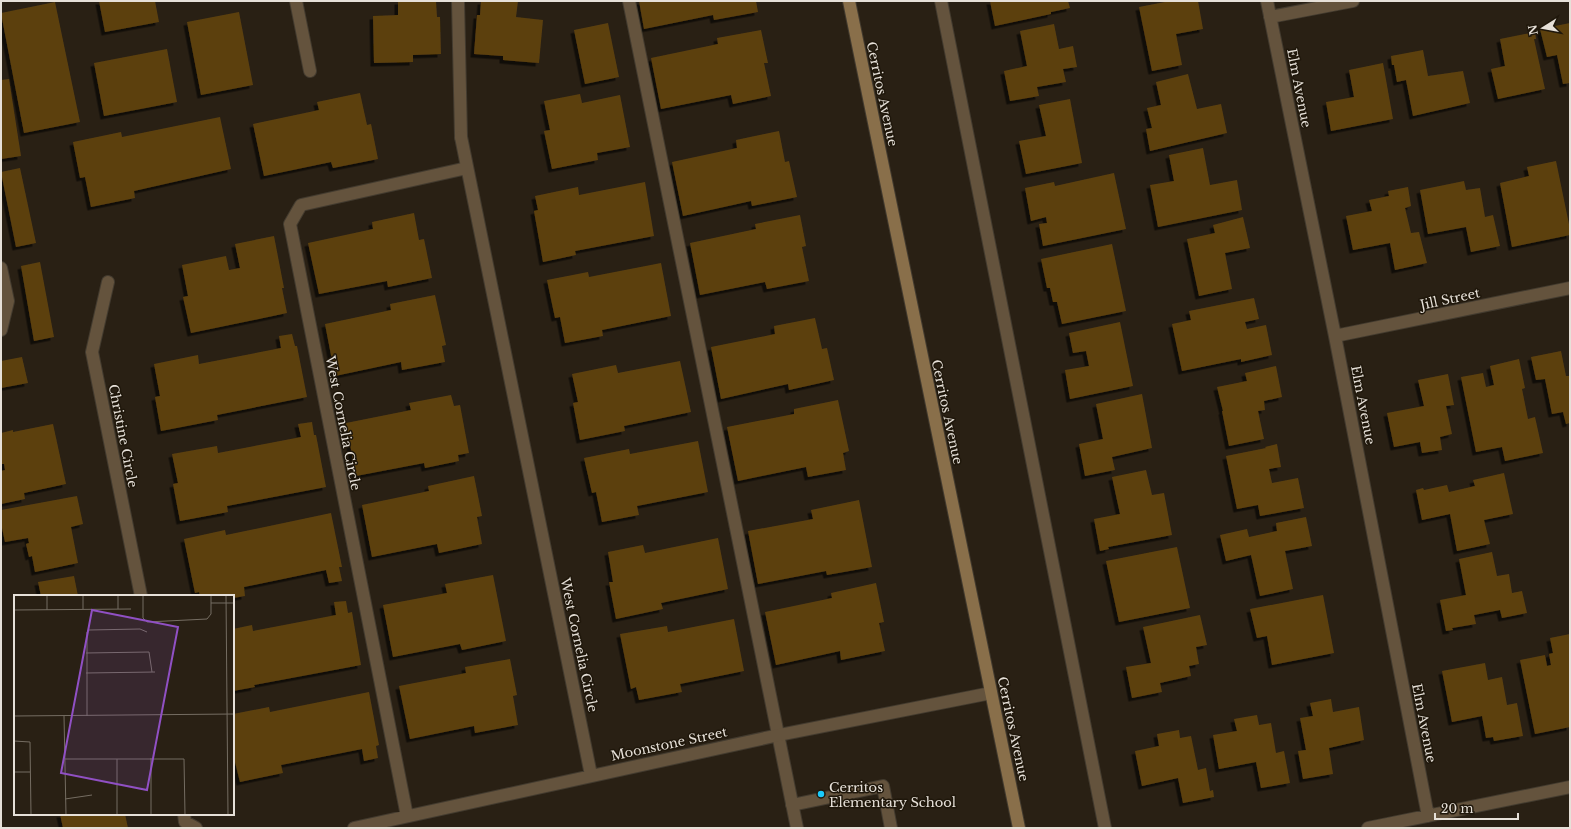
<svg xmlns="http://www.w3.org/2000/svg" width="1571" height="829" viewBox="0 0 1571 829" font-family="'Libre Baskerville',serif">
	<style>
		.building { fill: #5c4011; filter: url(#shadow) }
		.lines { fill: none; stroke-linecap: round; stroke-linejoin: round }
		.lane-casing { stroke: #433b2f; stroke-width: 14 }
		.street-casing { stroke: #433b2f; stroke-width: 14 }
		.secondary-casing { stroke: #433b2f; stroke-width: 14 }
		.lane { stroke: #64533d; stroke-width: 12 }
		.street { stroke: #64533d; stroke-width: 12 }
		.secondary { stroke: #896f4a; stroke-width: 12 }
		.poi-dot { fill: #1acafc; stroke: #1f170b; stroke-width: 1.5 }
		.labels { text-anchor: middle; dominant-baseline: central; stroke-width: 3; stroke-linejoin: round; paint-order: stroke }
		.street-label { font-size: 13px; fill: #e6e0d8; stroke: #1f170b }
		.poi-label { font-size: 13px; fill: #e6e0d8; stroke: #1f170b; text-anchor: start }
		.inset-road { fill: none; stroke: #756d62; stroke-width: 1 }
		.view { fill: #9050c4; fill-opacity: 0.15; stroke: #9050c4; stroke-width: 2 }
		.inset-edge { fill: none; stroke: #e6e0d8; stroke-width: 2 }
	</style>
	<defs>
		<filter id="shadow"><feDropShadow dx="-3.5" dy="3.5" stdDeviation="0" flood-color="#0009"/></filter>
	</defs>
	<rect width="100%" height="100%" fill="#292014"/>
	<!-- building -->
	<path class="building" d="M99,1H155L159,22L105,32Z
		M398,1H436L437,17H440L441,54L413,55V62L374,63L373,16L398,15Z
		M481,1H518L516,17L543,20L539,63L503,60V56L474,54L477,15H480Z
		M639,1H756L758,12L714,20L713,15L644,29Z
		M990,1H1068L1070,8L1051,12V14L995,26Z
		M1170,1H1198L1203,29L1176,34L1182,65L1152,71L1139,7Z
		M55,2L80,122L24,133L1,13Z
		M239,12L253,85L201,95L187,22Z
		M608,23L619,77L585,84L574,30Z
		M1570,23V83L1563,84L1557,55L1547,57L1540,29Z
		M1054,24L1059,49L1073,46L1077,67L1063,69L1066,82L1037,87L1039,96L1010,101L1004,71L1027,66L1020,31Z
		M761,30L768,63H764L771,96L733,104L731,95L661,109L651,58L718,44L717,38Z
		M1535,32L1536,39H1534L1545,89L1498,99L1491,69L1505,66L1500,39Z
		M167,49L177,102L104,116L94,63Z
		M1423,50L1428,76L1463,71L1470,103L1413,116L1406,80L1397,82L1394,65H1392L1391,56Z
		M1383,63L1393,119L1331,131L1326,102L1354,97L1349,70Z
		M1188,74L1197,109L1221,104L1227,133L1150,151L1146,129L1152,128L1147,108L1161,105L1156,82Z
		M9,79L21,156L1,159V80Z
		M360,93L367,125L371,124L378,159L333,168L331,162L264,176L253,124L319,110L317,102Z
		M580,94L582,103L620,95L630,147L597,153L598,160L552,169L544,131L550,130L544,101Z
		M1070,99L1082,163L1026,174L1019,141L1046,136L1039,105Z
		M220,117L231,169L134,191L135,198L91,207L85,177L80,178L73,142L121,132L122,137Z
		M779,131L785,162L789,161L797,197L752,206L751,201L683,216L672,162L737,148L736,140Z
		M1203,148L1210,185L1237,180L1242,210L1158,227L1150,185L1174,181L1169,155Z
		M1556,161L1570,229V235L1512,247L1500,183L1529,176L1527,167Z
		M20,168L36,243L16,247L1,172Z
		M1114,173L1126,229L1043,246L1039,224L1047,223L1046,217L1031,221L1025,188L1054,182L1055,186Z
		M1464,181L1466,190L1480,188L1485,217L1493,215L1500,246L1471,252L1466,227L1428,234L1420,190Z
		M645,182L654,236L575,251L576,255L543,262L534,211L538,210L535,196L578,187L579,195Z
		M1408,187L1411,206L1405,208L1411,233L1419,232L1427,263L1395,270L1390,243L1353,250L1346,216L1372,211L1369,200L1389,196L1388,191Z
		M414,213L419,240L424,239L432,278L388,287L387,281L319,294L308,243L373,229L372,222Z
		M800,215L806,246L802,247L809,281L767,289L765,282L700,295L690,243L756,229L755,224Z
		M1243,217L1250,248L1225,253L1232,289L1199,296L1187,239L1215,233L1213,225Z
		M274,236L284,288H282L287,313L191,333L183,297L188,296L182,265L226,256L229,270L240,268L235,244Z
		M1112,244L1126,311L1062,324L1057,302H1053L1050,288H1047L1041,259Z
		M40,262L54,337L34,341L21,266Z
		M661,263L671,316L602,330L603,336L565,343L560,317L555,318L547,280L588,272L589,277Z
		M435,295L446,345L442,346L445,362L402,370L401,362L335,376L325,324L391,310L390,304Z
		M1254,298L1259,319L1245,322L1247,329L1266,325L1272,355L1241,362V359L1182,371L1172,324L1191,320L1189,311Z
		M815,318L822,349L827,348L834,380L789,390L788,384L721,399L711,347L775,334L774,326Z
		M1120,322L1133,386L1070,399L1065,370L1089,366L1086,351L1073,353L1069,333Z
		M292,334L295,346H297L307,397L217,415L218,420L161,431L155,397L160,396L154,364L198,355L199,364L281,348L279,336Z
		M1561,351L1566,376H1570V423L1566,424L1563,412L1552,414L1545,379L1536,380L1531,357Z
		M22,357L28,383L1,388V361Z
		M1519,359L1525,388L1522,389L1528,419L1535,417L1543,453L1505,461L1502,447L1476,452L1461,377L1483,373L1486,387L1494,385L1490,366Z
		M680,361L691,412L624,426L625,431L580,440L573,403L578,402L572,374L616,365L618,373Z
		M1276,366L1282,397L1264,401L1265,410L1258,411L1264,439L1229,446L1222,411H1223L1217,387L1247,381L1245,373Z
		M1448,374L1454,405L1446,406L1452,434L1440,437L1442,450L1422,453L1420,442L1394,447L1387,413L1424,406L1418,380Z
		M1142,394L1152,448L1112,457L1115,470L1085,476L1079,444L1103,439L1096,404Z
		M451,395L454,406L460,405L469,453L458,455L459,461L425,468L424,463L356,476L346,423L411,410L409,403Z
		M838,400L849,451L843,453L846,470L808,477L806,467L738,481L727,427L794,414V409Z
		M312,422L314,435H316L326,487L227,506L228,512L180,521L173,484L178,483L172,454L217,446L218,453L301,437L298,424Z
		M53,424L66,484L24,493L25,499L1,504V471L5,470L4,464H1V433L13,430V432Z
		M698,441L708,492L637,506L639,515L602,522L596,492L592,493L584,458L629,449L630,454Z
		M1277,444L1281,467L1269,469L1272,483L1298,478L1304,508L1260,516L1258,505L1237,509L1226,456L1266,448L1265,447Z
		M1146,470L1152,495L1164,493L1172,535L1108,547L1109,549L1100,551L1094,519L1120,514L1112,477Z
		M1504,473L1513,514L1484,520L1490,544L1457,551L1450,514L1422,520L1416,490L1423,488L1424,490L1447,485L1449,492L1475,486L1473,480Z
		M474,476L482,516L477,517L482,544L439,553L437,544L372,557L362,505L429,491L428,486Z
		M77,496L83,524L71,527L78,563L35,572L32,556L29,557L26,544L29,543L28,538L5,542L1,523V510Z
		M859,500L872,567L827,575L826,571L758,584L748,531L813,519L811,510Z
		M331,513L342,567H339L342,581L329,583L326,570L244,587L245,596L233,598V596H200L199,592L195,593L184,539L225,530L226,535Z
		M1306,517L1312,546L1285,551L1293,589L1260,596L1251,555L1226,561L1220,535L1247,529L1249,537L1277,531L1276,523Z
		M718,538L728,589L661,603L663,609L616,619L609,582H613L608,552L643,545L645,553Z
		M1177,547L1190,608L1119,622L1106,561Z
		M1492,552L1497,576L1509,574L1512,593L1522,591L1527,613L1502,618L1500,610L1474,615L1476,624L1452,628L1453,630L1446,631L1440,600L1466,595L1459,559Z
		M493,575L506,641L462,650L460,644L393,657L383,605L447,593L445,584Z
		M74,576L78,596H41L38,582Z
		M876,583L884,622L879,623L885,651L841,660L840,651L776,665L765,612L832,598L831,593Z
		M1323,595L1334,653L1272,665L1267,636L1257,638L1250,609Z
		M346,601L348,613L352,612L361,665L254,685L255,687L233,691V629L252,625L253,631L336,615L334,602Z
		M1200,615L1207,645L1196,647L1199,664L1189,666L1191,676L1160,683L1162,692L1132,698L1126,667L1151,663L1143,627Z
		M734,619L744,671L680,684L682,692L639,700L636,687L631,689L620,634L667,626L668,632Z
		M1570,634V727L1535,734L1520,660L1545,655L1547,666L1551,665L1549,654L1553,653L1550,638Z
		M510,659L517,695L513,696L518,725L475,733L474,726L410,739L399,686L466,673L465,667Z
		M1485,663L1488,680L1502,677L1507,705L1517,703L1523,736L1494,741L1493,737L1486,738L1482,716L1452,722L1442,671Z
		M369,692L379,745L376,746L378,758L364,761L362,749L281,765L283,773L240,782L233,754V714L269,707L270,712Z
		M1331,699L1333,712L1359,707L1364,740L1329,748L1333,774L1303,779L1298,751L1306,750L1300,718L1313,716L1310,703Z
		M1257,715L1259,725L1271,723L1276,753L1284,751L1290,783L1261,788L1256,762L1219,769L1213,735L1237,731L1234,719Z
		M1179,730L1180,738L1191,736L1198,770L1206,768L1210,791L1213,790L1214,797L1183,803L1178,778L1142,786L1135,751L1159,746L1157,734Z
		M60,814H125L128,828H63Z"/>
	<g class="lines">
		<!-- lane casing -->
		<g class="lane-casing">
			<path id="lane" d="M296,1L310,71
				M458,1L461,137
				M629,1L797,828
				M941,1L1105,828
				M792,805L883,786L891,828"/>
		</g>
		<!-- street casing -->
		<g class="street-casing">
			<path id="street" d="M1267,1L1335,336L1428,816
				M1270,17L1353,1
				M461,137L591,775
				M1,268L8,301L1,330
				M108,282L92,352L141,596
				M1335,336L1570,288
				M184,814L185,822L196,828
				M407,816L290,224L301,205L467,168
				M354,828L779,735L991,693
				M1368,828L1570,787"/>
		</g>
		<!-- secondary casing -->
		<g class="secondary-casing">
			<path id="secondary" d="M849,1L1019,828"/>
		</g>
		<!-- lane -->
		<use href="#lane" class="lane"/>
		<!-- street -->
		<use href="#street" class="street"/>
		<!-- secondary -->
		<use href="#secondary" class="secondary"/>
	</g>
	<!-- markers -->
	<circle class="poi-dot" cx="821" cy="794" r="4"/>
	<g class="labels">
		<!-- street labels -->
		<g class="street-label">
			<text transform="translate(1299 88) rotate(79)">Elm Avenue</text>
			<text transform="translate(882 94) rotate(78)">Cerritos Avenue</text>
			<text transform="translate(1450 299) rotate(-12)">Jill Street</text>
			<text transform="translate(1363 405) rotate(79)">Elm Avenue</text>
			<text transform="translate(947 412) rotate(78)">Cerritos Avenue</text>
			<text transform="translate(343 423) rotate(79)">West Cornelia Circle</text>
			<text transform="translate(123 436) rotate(79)">Christine Circle</text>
			<text transform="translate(579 645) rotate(78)">West Cornelia Circle</text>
			<text transform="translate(1424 723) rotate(79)">Elm Avenue</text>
			<text transform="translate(1013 729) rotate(78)">Cerritos Avenue</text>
			<text transform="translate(669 744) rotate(-12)">Moonstone Street</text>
		</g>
		<!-- poi labels -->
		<g class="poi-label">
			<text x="829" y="787">Cerritos<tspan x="829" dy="15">Elementary School</tspan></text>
		</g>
	</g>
	<!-- overview -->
	<g transform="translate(14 595)">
		<rect width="220" height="220" fill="#292014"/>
		<path class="inset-road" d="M33,0V15M69,0V14M104,0V14M129,0V23L133,27L193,24L197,19V0M212,0L214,220M197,8H220M0,15L117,14M72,58L135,57L138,77M72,78L141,77M0,121L220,119M50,121L52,220M73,121V37L75,35L126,34L133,37M0,146L16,147L17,220M137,163V220M51,164H170L171,220M103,164V220M0,177H16M51,204L78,200"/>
		<path class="view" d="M78,15L164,32L133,195L47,178Z"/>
		<rect width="220" height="220" class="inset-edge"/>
	</g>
	<!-- border -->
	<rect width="1571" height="829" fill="none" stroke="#e6e0d8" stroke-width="4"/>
	<!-- north arrow -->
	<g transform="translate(1543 28) rotate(259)" stroke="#1f170b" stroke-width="3" paint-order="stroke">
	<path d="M0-3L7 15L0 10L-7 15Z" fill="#e6e0d8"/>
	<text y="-6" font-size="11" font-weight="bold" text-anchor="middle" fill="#e6e0d8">N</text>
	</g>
	<!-- scale -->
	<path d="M1435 813v6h83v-6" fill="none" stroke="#e6e0d8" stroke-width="2"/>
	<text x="1441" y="813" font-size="12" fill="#e6e0d8" stroke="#1f170b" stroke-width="3" paint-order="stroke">20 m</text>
</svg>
